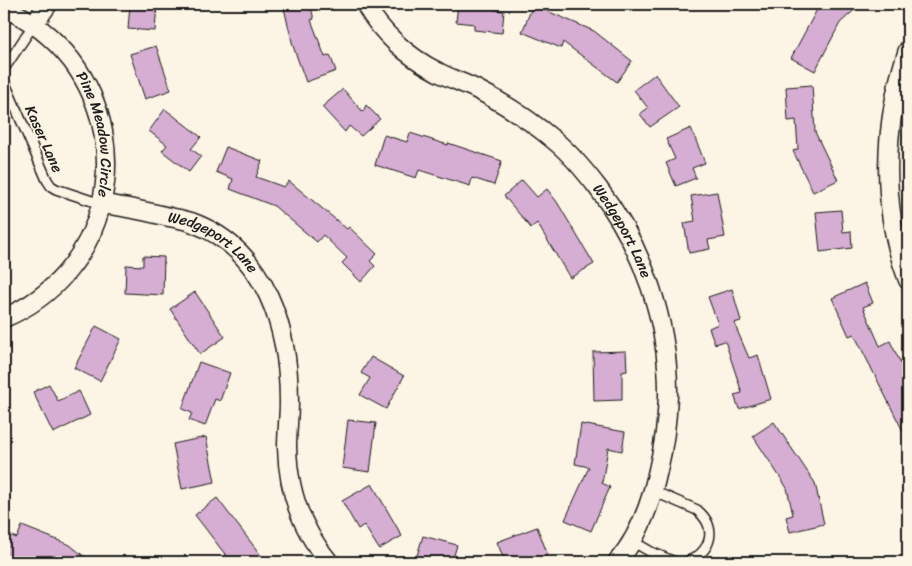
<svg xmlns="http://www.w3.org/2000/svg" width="912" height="566" viewBox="0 0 912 566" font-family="Sriracha,sans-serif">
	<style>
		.building { fill: #d6add3; stroke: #1c1c1c }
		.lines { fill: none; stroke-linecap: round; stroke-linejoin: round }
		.service-casing { stroke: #1c1c1c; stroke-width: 12 }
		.minor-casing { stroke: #1c1c1c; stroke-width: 21 }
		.service { stroke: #fcf5e5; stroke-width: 9 }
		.minor { stroke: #fcf5e5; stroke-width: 18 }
		.labels { text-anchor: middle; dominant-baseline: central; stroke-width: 4; stroke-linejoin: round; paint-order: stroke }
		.street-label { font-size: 15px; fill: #1c1c1c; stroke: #fcf5e5 }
	</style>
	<rect width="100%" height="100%" fill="#fcf5e5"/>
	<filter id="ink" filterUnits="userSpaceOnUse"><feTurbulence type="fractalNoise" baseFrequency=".02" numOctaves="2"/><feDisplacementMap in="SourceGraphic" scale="10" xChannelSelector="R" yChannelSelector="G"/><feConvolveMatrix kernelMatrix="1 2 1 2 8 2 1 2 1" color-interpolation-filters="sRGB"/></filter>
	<g filter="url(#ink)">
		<!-- building -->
		<path class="building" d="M130,4H157L155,31L128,29Z
			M283,4H310L314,19L311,20L325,57L330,55L336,71L306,82L293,46Z
			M458,4H495V10L504,11L502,33L474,30V24L456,22Z
			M820,4H861L840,23L815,71L791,58Z
			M533,5L594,31L632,61L617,82L563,42L561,48L522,32Z
			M156,46L171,90L145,99L130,54Z
			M655,74L679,107L650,127L640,114L648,108L634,90Z
			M812,85L815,132L838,180L813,192L793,151L798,149L796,120L788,121L786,87Z
			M343,89L363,112L366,105L380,119L361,136L349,126L345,132L322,107Z
			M165,109L201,137L191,149L201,156L189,172L162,151L167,145L149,131Z
			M691,128L705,163L692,168L696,178L676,186L666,163L675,159L666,139Z
			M410,133L448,145V143L502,161L494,185L472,178L470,186L419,170L416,178L375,165L384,135L407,142Z
			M226,147L262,161L256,177L284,187L289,181L347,229L349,227L377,254L370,261L375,266L361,282L342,263L347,258L323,235L317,242L274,206L230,189L233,179L216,172Z
			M522,180L537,197L547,189L557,202L594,264L570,278L537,223L531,228L504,196Z
			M717,192L725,237L708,240L710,249L689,253L684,223L695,221L691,196Z
			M841,210L843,232L851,231L852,248L820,252L816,212Z
			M143,256L164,257L163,295L125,293L126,265L143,266Z
			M865,283L873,303L863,307L880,346L890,341L908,378V441L854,334L849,336L832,298Z
			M732,289L741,321L734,323L749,358L758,355L771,399L739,409L734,395L742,393L725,341L715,344L709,328L718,324L708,297Z
			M195,292L225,337L200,354L170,309Z
			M96,326L121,339L100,381L74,368Z
			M626,351L627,371L622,372V400L594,401L593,352Z
			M371,357L404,376L386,409L360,395L370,378L361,373Z
			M199,362L230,373L220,401L215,399L205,426L189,420L192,413L182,409Z
			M49,384L58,401L79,391L90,415L53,433L33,392Z
			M348,420L376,423L370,472L342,468Z
			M774,422L815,483L824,524L790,532L786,517L793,515L787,488L753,436Z
			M581,424L625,432L622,451L608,448L602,483L610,487L591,531L565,520L589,467L575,464Z
			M206,437L215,482L182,489L173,444Z
			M372,484L402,536L379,549L364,525L358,529L342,501Z
			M217,498L266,562H231L195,515Z
			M22,526L70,545L91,562H21L4,556V533L17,538Z
			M537,527L548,555L531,562H505L497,542Z
			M423,536L457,545L452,562H415Z"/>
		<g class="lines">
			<!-- service casing -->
			<g class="service-casing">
				<path id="service" d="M4,69L34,24
					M4,81L47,180L51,186L56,189L101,204
					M653,491L697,510C719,528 711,553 686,562
					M632,541L651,552L675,562"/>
			</g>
			<!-- minor casing -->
			<g class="minor-casing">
				<g id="minor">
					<path id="s1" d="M365,4C381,33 408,57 438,72C451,79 464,83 476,89C504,103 531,121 555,141C571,154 585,171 598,188C643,247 669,322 668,396C667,421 664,446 658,470C651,503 639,537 617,562"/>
					<path id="s2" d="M4,8C30,19 54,38 72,61C137,149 106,275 4,318"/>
					<path d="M34,24L48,4"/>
					<path d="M908,50C883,123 880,208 908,280"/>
					<path id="s3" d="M101,204C123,206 144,211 165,216C173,218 182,219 191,222C266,249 289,329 289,402C289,417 287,432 287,447C288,490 301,529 329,562"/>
				</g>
			</g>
			<!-- service -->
			<use href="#service" class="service"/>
			<!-- minor -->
			<use href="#minor" class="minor"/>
		</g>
	</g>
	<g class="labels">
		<!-- street labels -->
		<g class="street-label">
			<text stroke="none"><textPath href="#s2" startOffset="166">Pine Meadow Circle</textPath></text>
			<text transform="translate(44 139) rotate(66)">Kaser Lane</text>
			<text stroke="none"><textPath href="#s1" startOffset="351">Wedgeport Lane</textPath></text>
			<text stroke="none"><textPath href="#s3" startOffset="121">Wedgeport Lane</textPath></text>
		</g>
	</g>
	<!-- margin -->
	<rect width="912" height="566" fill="none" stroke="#fcf5e5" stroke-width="20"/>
	<rect x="10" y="10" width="892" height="546" fill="none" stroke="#1c1c1c" stroke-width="2" filter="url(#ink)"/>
</svg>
